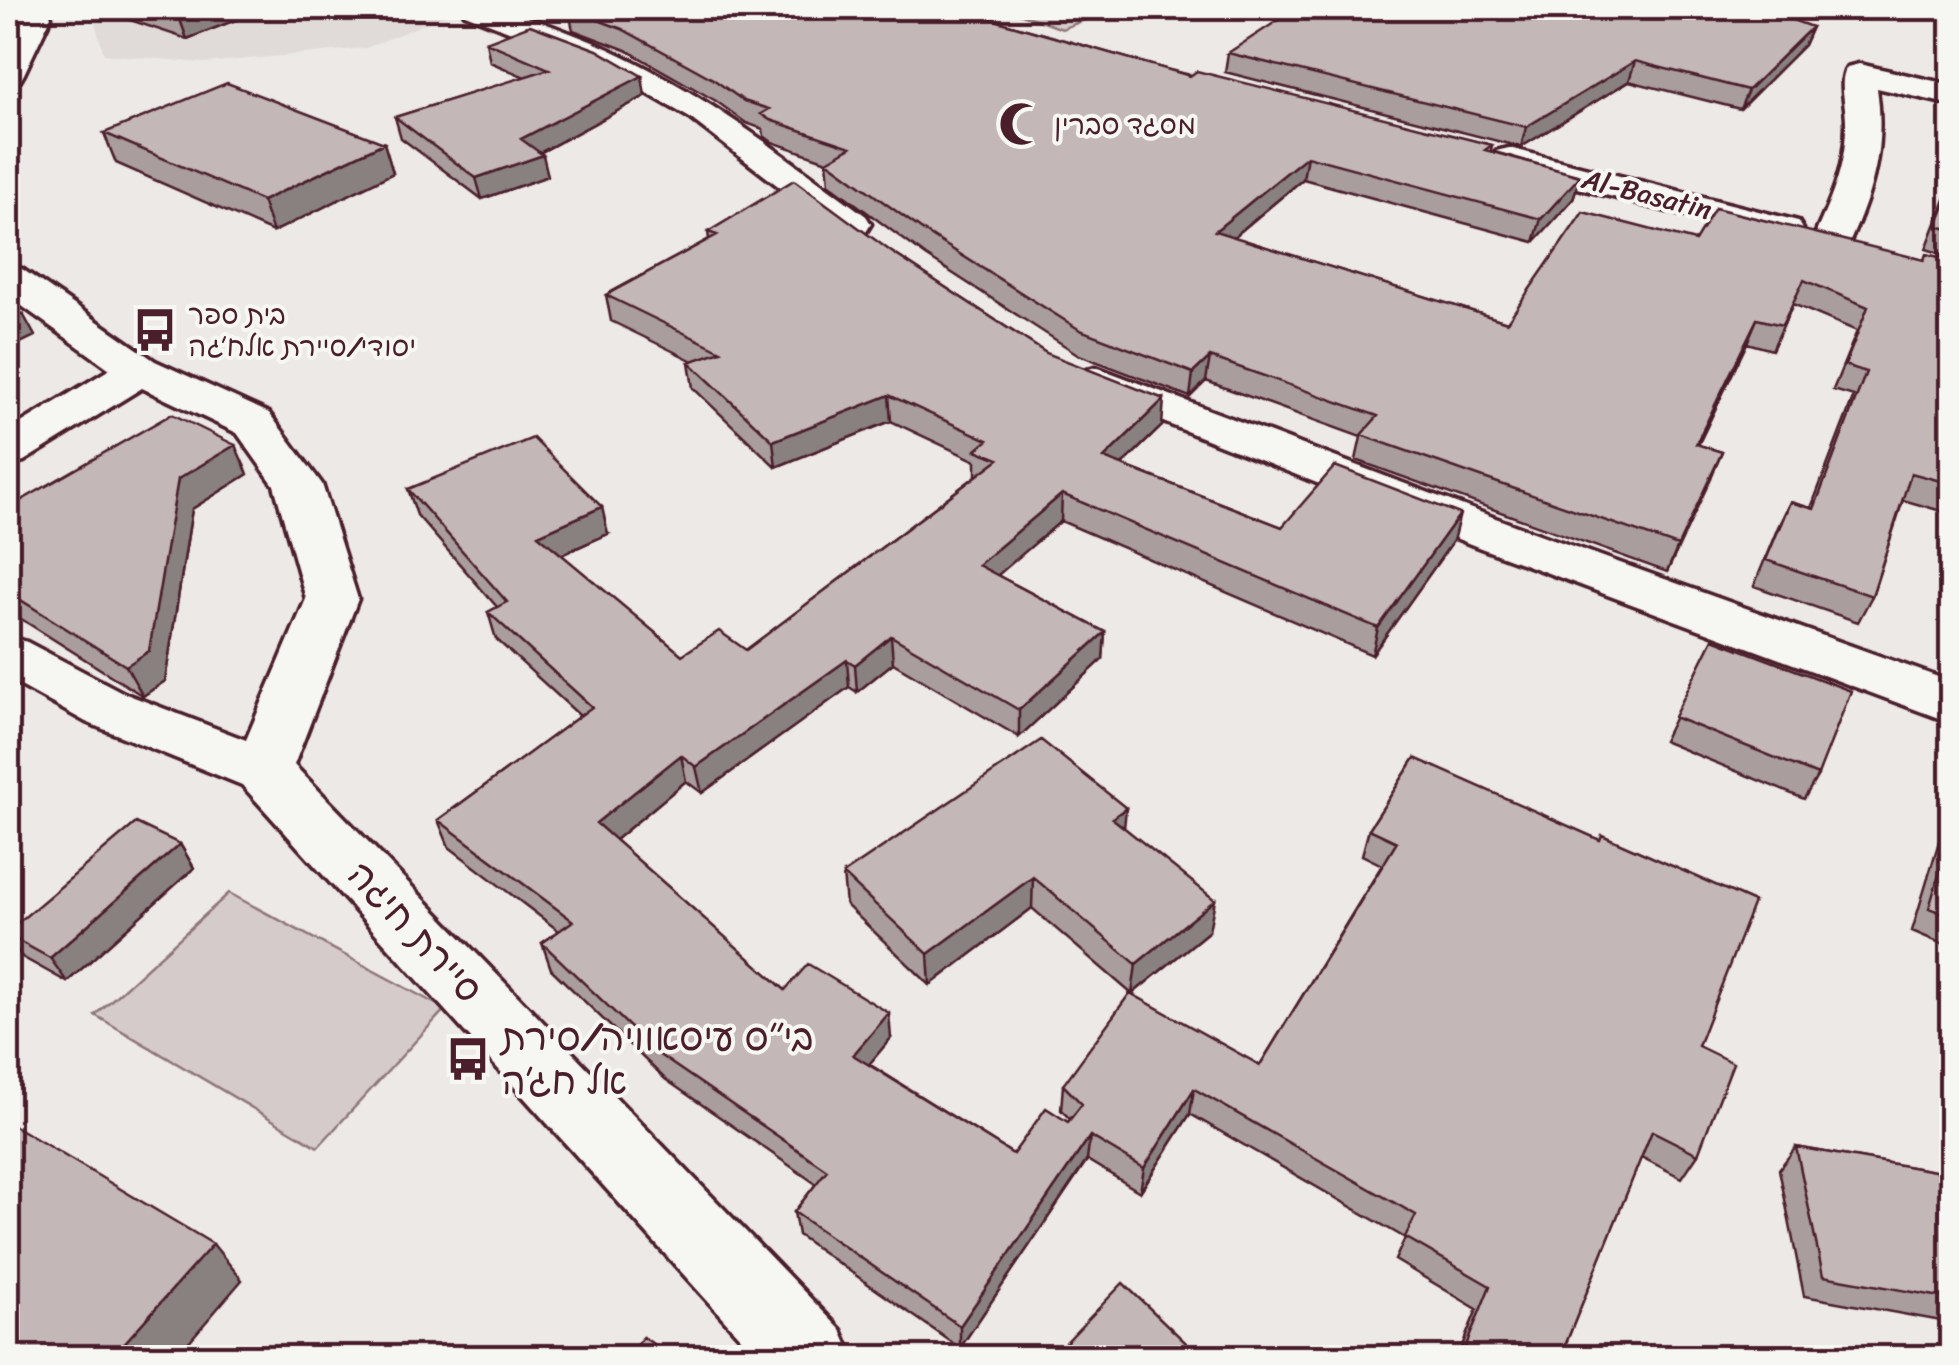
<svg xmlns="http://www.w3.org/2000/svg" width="1959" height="1365" viewBox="0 0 1959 1365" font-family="Sriracha,'Playpen Sans Hebrew',sans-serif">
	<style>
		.built { fill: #e0dad8 }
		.green { fill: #d4cbca; stroke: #8f757a; stroke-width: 2.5 }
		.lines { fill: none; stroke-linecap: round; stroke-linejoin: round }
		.minor-casing { stroke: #4a1f2b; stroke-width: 7 }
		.minor { fill: #f6f6f2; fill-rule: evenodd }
		.wall { fill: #a99d9d; stroke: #4a1f2b; stroke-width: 2.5 }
		.shaded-wall { fill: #898080; stroke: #4a1f2b; stroke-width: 2.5 }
		.building { fill: #c4b7b7; stroke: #4a1f2b; stroke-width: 2.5 }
		.labels { text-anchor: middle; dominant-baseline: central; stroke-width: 8; stroke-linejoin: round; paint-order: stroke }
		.far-poi-label { font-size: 28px; fill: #4a1f2b; stroke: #f6f6f2; text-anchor: start }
		.far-street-label { font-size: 28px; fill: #4a1f2b; stroke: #f6f6f2 }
		.near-street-label { font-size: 38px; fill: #4a1f2b; stroke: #f6f6f2 }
		.near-poi-label { font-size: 38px; fill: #4a1f2b; stroke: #f6f6f2; text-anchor: start }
	</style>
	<rect width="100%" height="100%" fill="#ece9e6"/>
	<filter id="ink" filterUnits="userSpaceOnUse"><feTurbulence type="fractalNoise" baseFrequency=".01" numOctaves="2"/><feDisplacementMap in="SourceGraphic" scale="20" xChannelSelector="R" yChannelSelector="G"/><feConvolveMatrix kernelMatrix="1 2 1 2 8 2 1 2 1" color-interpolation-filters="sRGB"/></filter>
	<g filter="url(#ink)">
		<!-- built -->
		<path class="built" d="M91,8H446L455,11L366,48L204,63L104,54Z"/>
		<!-- green -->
		<path class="green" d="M1006,8H1114L1062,29Z
			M229,893L445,1009L318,1147L95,1015Z"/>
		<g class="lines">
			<!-- minor casing -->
			<g class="minor-casing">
				<path id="minor" d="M17,8H47L51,17L24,74L20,81L8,84V43L21,17Z
					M461,8C499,5 529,17 565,31C680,74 767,143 866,216L871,224L866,232L852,235L838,232L690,118L602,67L465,14Z
					M1859,64L1952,85V105L1877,88C1885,145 1874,189 1850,241L1845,249L1831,253L1817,249L1812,241C1830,202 1847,165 1846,121C1846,104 1838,80 1847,67Z
					M1509,148L1798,221L1803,229L1798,237L1784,241L1496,167L1491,159L1496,151Z
					M8,266L22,269L155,361L269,413L322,484L358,599L294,765L841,1330L853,1358H759L242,785L86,722L8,679V636L27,642L126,694L246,740L306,599L274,485L237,433L142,388L24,461L8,465V431L110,369L8,296Z
					M1096,367L1514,525L1952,682V723L1478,547L1080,389L1074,380L1080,371Z"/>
			</g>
			<!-- minor -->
			<use href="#minor" class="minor"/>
		</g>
		<!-- wall -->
		<path class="wall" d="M94,8H266L187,39Z
			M552,8H961L1001,22L1165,69L1492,145L1491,151L1580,176L1573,199L1534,242L1303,179L1234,237L1507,322L1695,241L1924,260H1952V514L1903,500L1872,596L1858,622L1754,586L1778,527L1790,502L1811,508L1854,396L1833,390L1857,331L1793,304L1772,350L1747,343L1698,445L1722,452L1667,572L1356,460L1361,437L1206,381L1190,397L1079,355L926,256L829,184L827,161L772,142L764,136L763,129L746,123L716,101L626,50L573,30L570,17L566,16L565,11Z
			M1812,27L1804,45L1740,109L1629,81L1521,147L1225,72L1228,53Z
			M486,42L645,96L540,153L548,176L482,199L401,138L395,117L525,77L490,62Z
			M104,133L384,143L393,173L273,232L116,163Z
			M1952,181V257L1926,249Z
			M708,232L893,253L1046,353L1162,426L1122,465L1282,527L1453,541L1372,655L1061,521L997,575L1105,632L1103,659L1019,737L893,663L857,692L849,687L702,793L686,781L615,840L785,990L891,1038L869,1064L1013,1154L1068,1122L1070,1119L1061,1110L1063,1085L1260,1065L1382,865L1362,855L1369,829L1415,758L1698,1046V1154L1682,1178L1641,1157L1560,1358H1457L1477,1309L1395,1260L1405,1238L1190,1114L1140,1192L1087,1160L960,1348L798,1235L794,1212L816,1184L665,1079L551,969L542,943L559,931L449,847L438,820L580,716L496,639L488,612L497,607L417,515L408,489L608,534L561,555L682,655L746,650L976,476V461L891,421L776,467L693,388L689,362L693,361L611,321L606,295L709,239Z
			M248,474L192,509L165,681L143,696L18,617L10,622L8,621V508Z
			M1713,639L1818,775L1804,799L1663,741Z
			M1952,798V948L1912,931Z
			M1124,828L1209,931L1132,994L1032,908L930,985L846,905L843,874Z
			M180,844L194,868L67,982L22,957L8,938V931Z
			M1796,1147L1952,1174V1323L1804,1296L1779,1169Z"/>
		<!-- shaded-wall -->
		<path class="shaded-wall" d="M187,8H266L187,39L177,11Z
			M1812,27L1804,45L1740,109L1748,90Z
			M1635,61L1629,81L1521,147L1526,127Z
			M642,76L645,96L526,160L521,139Z
			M384,143L393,173L273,232L262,201Z
			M543,155L548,176L482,199L476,178Z
			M1307,156L1303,179L1212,255L1215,231Z
			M1580,176L1573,199L1534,242L1541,219Z
			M23,314L35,336L8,349V321Z
			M1757,319L1747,343L1686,470L1696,444Z
			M1210,357L1206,381L1190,397L1193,373Z
			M889,395L891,421L776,467L773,441Z
			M1164,399L1162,426L1102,484L1104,458Z
			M235,445L248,474L192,509L165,681L143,696L126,666L178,479Z
			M1722,452L1711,478L1667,572L1678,546Z
			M1062,494L1061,521L978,592V565Z
			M602,507L608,534L545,562L538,535Z
			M1460,514L1453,541L1372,655L1378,628Z
			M8,599L18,617L10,622L8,619Z
			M1105,632L1103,659L1019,737V710Z
			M891,636L893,663L857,692L855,665Z
			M847,660L849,687L702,793L696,767Z
			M681,755L686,781L603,850L596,823Z
			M1126,808L1123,839L1112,818Z
			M180,844L194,868L67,982L50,958Z
			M1033,877L1032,908L930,985L928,954Z
			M1215,900L1209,931L1132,994L1136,964Z
			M889,1013L891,1038L856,1080L853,1055Z
			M1194,1089L1190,1114L1140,1192L1144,1168Z
			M1090,1136L1087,1160L960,1348V1326Z
			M213,1244L242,1280L175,1358H111Z"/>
		<!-- building -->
		<path class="building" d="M165,8H187L177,11Z
			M574,8H961L1001,22L1190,76L1197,71L1492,145L1485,150L1580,176L1541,219L1307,156L1215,231L1507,322L1583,212L1695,241L1715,208L1924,260L1926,254L1952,260V484L1911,473L1872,596L1766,560L1790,502L1814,509L1866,372L1845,365L1868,307L1804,280L1782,325L1757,319L1696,444L1722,452L1678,546L1361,435L1378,416L1210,357L1193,373L1080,330L925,232L827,161L851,147L770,120L761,114L769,109L744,101L713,79L622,29L569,9Z
			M1297,8H1759L1812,27L1748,90L1635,61L1526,127L1228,53Z
			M530,25L597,50L642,76L521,139L543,155L476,178L395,117L549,69L486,42Z
			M227,83L384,143L262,201L104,133Z
			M794,180L893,253L1046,353L1164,399L1104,458L1282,527L1335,466L1460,514L1378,628L1062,494L978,565L1105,632L1019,710L891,636L855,665L847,660L696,767L681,755L596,823L785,990L808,964L889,1013L853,1055L1013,1154L1046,1108L1068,1122L1082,1104L1063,1085L1130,993L1260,1065L1397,842L1369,829L1415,758L1600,840L1602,835L1754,902L1698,1046L1733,1063L1698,1154L1652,1131L1560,1358H1461L1490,1286L1405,1237L1416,1215L1194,1089L1144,1168L1090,1136L960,1326L794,1212L827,1170L658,1054L542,943L573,921L438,820L592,707L488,612L507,602L408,489L533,438L602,507L538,535L682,655L719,631L746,650L999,459L976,450L988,440L889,395L773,441L689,362L721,351L606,295L717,235L708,232Z
			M1952,188V230L1937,226Z
			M8,305L23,314L8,321Z
			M172,414L235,445L178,479L149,651L126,666L8,592V508Z
			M1713,639L1851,691L1818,775L1674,717Z
			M1041,740L1126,808L1112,818L1215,900L1136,964L1033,877L928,954L843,874Z
			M136,823L180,844L50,958L8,935V931Z
			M1952,831V917L1929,908Z
			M8,1122L213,1244L111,1358H8Z
			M1796,1147L1952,1174V1299L1823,1276Z
			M1123,1283L1202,1358H1051Z
			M643,1337L674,1358H628Z"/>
	</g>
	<!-- icons -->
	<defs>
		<g id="mosque-bare" transform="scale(3.45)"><path d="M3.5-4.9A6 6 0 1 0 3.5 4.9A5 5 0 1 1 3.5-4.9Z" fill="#4a1f2b" stroke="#f6f6f2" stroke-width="2.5" paint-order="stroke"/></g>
		<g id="bus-bare" transform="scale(3.45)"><path d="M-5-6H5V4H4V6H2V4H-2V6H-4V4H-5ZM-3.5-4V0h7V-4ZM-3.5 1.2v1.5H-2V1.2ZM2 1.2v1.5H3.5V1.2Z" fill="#4a1f2b" stroke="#f6f6f2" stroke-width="2.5" paint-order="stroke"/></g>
	</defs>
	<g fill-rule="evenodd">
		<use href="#mosque-bare" x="1021" y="124"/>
		<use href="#bus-bare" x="155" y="330"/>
		<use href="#bus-bare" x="468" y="1059"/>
	</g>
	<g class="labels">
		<!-- far-poi labels -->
		<g class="far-poi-label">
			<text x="1054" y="124">מסגד סברין</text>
			<text x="188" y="314">בית ספר<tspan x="188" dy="32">יסודי/סיירת אלח׳גה</tspan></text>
		</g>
		<!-- far-street labels -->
		<g class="far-street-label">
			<text transform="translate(1647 194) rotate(14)">Al-Basatin</text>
		</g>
		<!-- near-street labels -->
		<g class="near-street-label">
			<text transform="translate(415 932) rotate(47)">סיירת חיגה</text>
		</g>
		<!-- near-poi labels -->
		<g class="near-poi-label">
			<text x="501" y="1037">בי״ס עיסאוויה/סירת<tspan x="501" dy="44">אל חג׳ה</tspan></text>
		</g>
	</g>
	<!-- margin -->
	<rect width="1959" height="1365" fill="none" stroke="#f6f6f2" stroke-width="40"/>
	<rect x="20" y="20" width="1919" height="1325" fill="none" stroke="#4a1f2b" stroke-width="4" filter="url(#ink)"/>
</svg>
